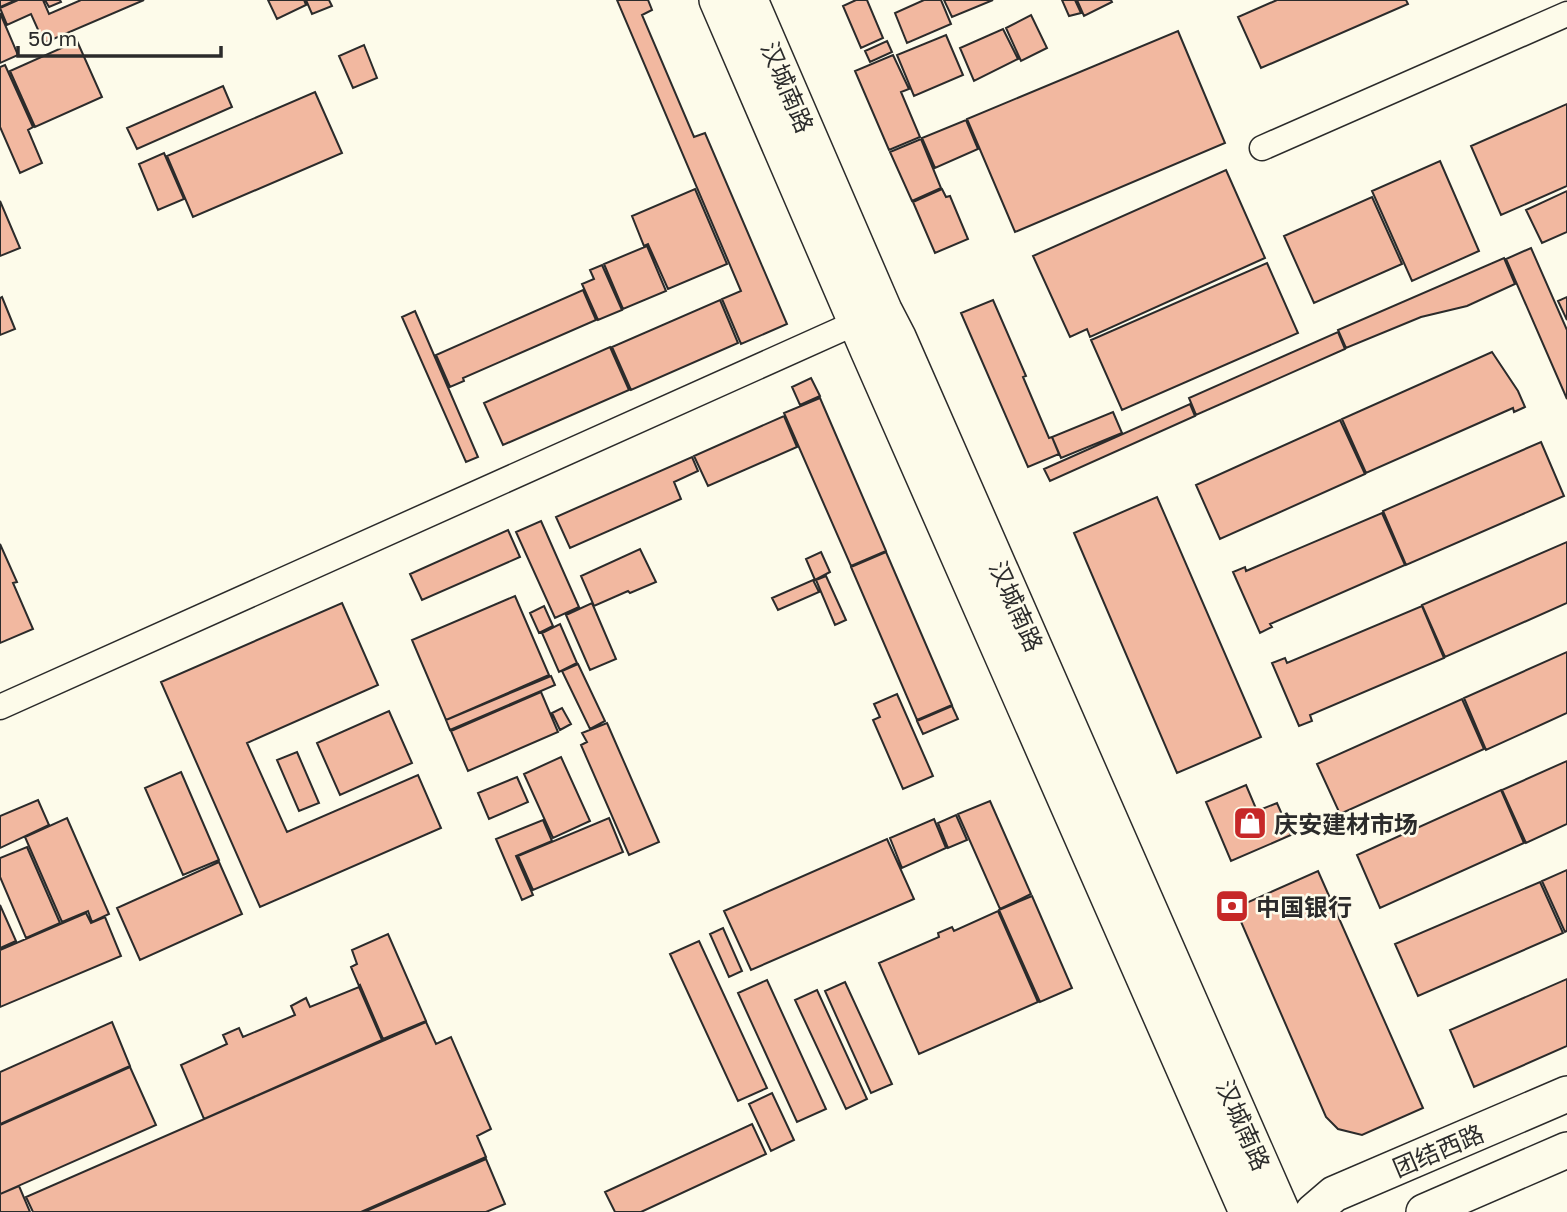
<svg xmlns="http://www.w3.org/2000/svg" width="1567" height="1212" viewBox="0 0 1567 1212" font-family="'Golos Text','Noto Sans SC',sans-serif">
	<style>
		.building { fill: #f2b8a0; stroke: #2b2b2b; stroke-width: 2 }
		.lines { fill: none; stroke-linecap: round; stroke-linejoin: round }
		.street-casing { stroke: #2b2b2b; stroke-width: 27 }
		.secondary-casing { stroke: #2b2b2b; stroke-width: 38 }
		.street { stroke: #fdfbea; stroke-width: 24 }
		.secondary { stroke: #fdfbea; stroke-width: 35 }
		.labels { text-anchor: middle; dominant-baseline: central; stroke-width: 5; stroke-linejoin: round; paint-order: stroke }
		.street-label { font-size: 24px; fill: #2b2b2b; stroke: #fdfbea }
		.poi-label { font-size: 24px; font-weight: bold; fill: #2b2b2b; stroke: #fdfbea; text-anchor: start }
	</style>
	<rect width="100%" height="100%" fill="#fdfbea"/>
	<!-- building -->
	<path class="building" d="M0,0H16L0,7Z
		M18,0H43L49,14L81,0H144L44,43L31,14L7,25L0,8Z
		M45,0H60L61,2L49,7Z
		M268,0H304L306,5L277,19Z
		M306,0H329L332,6L312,14Z
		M617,0H648L652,10L642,15L694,137L705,133L787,324L741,344L722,299L741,291Z
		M856,0H867L883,38L861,48L843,6Z
		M924,0H941L951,24L907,43L895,13Z
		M944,0H993L952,17Z
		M1062,0H1075L1081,13L1069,16Z
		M1077,0H1111L1112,2L1084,16Z
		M1277,0H1406L1408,4L1261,68L1238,17Z
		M0,13L18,55L0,63Z
		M1031,15L1047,48L1021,61L1006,28Z
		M1003,29L1018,59L974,81L960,48Z
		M1178,31L1225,143L1015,232L967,119Z
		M946,35L963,75L914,96L897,55Z
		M77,41L102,97L35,127L10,71Z
		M887,41L892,52L870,62L865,51Z
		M364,45L377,78L353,88L339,56Z
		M893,55L909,89L901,92L920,137L889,150L855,71Z
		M5,65L33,127L28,130L42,163L20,173L0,127V67Z
		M223,86L232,107L137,149L127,128Z
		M315,92L342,153L193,217L167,156Z
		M1567,104V186L1501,215L1471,146Z
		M966,120L978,149L935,168L922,138Z
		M921,139L941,188L912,201L890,152Z
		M164,153L184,199L158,210L139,164Z
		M1440,161L1479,251L1412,281L1372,191Z
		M1226,170L1265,258L1090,337L1087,329L1070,337L1033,256Z
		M695,189L727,264L668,289L648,244L644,246L632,216Z
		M942,189L946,197L950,196L968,239L935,253L913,202Z
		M1567,191V232L1542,243L1526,210Z
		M1372,197L1402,264L1314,303L1284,236Z
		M0,201L20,248L0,256Z
		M647,246L666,291L623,309L604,264Z
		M1531,248L1567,330V399L1506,259Z
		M1504,258L1515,284L1467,306L1421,317L1346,348L1338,330Z
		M1267,263L1298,333L1122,410L1091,340Z
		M602,265L622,310L598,320L582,284L594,279L590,270Z
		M583,290L596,320L463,378L464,381L450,387L436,355Z
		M2,297L15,329L0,335V298Z
		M1567,297V320L1558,301Z
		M720,300L738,343L631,390L612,347Z
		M993,300L1026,376L1023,377L1049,438L1052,437L1059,454L1028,467L961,313Z
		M415,311L478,457L466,462L402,317Z
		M1338,332L1345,349L1196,415L1189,398Z
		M610,347L629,390L503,445L484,403Z
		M1492,352L1518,391L1525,407L1514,412L1513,408L1366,473L1342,419Z
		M811,378L820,396L800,405L792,387Z
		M820,398L886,551L851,566L784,413Z
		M1190,404L1195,416L1050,481L1044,469Z
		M1113,412L1122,433L1061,458L1052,437Z
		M784,416L797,447L708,486L694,456Z
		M1340,420L1365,474L1220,539L1196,485Z
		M1541,442L1564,496L1406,565L1383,511Z
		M692,457L698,471L674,482L681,499L570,548L556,517Z
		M1157,497L1261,737L1177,773L1074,533Z
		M1382,513L1405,565L1270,624L1272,627L1260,633L1233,572L1245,567L1246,571Z
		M541,521L579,607L555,618L516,532Z
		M508,530L520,557L422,600L410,574Z
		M1567,542V603L1445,657L1422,605Z
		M0,544L17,582L13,583L33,629L0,643Z
		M640,549L656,582L630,593L628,591L594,606L581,576Z
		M821,552L830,572L815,580L806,559Z
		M886,552L952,705L917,720L851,567Z
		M826,576L846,620L835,625L816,580Z
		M813,580L819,592L778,610L772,598Z
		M515,596L549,675L446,720L412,640Z
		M342,603L378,685L247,743L287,832L418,775L441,828L260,907L161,682Z
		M592,603L616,659L590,670L566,615Z
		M544,606L553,626L539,633L530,613Z
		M1422,606L1444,658L1310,715L1312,721L1299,726L1272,663L1285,658L1287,663Z
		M560,624L577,663L559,672L542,633Z
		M1567,652V713L1486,750L1464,698Z
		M578,664L605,721L590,729L562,671Z
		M551,676L555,685L450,730L446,720Z
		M541,692L558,732L468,771L451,731Z
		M897,694L933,776L903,789L873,720L880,717L874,704Z
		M1462,699L1484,749L1340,814L1317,764Z
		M952,706L958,719L923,734L917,721Z
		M562,708L571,724L560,730L552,713Z
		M389,711L412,763L340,795L317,743Z
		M607,723L659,842L629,855L581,745L587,742L582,733Z
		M297,752L319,803L299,811L277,760Z
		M561,757L590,821L553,838L524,774Z
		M1567,761V824L1526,843L1502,790Z
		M181,772L219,860L183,875L145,788Z
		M517,777L528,802L489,819L478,793Z
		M1246,785L1257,811L1277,803L1291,835L1231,861L1206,802Z
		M1501,790L1524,843L1380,908L1357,855Z
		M38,800L49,825L0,848V816Z
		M990,801L1031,894L1000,909L958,814Z
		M956,815L967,840L948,848L938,823Z
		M67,818L109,914L92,922L88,911L62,922L25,837Z
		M609,818L623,852L533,890L518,856Z
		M934,819L946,848L902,868L890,838Z
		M543,820L552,841L516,856L533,895L522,900L496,839Z
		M887,839L914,899L751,970L724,911Z
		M27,847L60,923L26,938L0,877V858Z
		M219,862L242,914L140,960L117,908Z
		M1567,870V931L1565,932L1542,881Z
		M1318,871L1423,1108L1362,1135L1338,1129L1326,1117L1235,908Z
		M1540,882L1563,933L1418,996L1395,944Z
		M1032,896L1072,988L1040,1002L999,910Z
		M0,905L16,941L0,948Z
		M998,911L1038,1002L919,1054L879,963L939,937L938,933L952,927L954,931Z
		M86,913L91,923L105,917L121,956L0,1007V950Z
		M723,928L742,971L729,977L710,934Z
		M388,934L426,1021L383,1039L360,985L359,986L351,967L357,964L352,950Z
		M699,941L767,1088L738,1101L670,954Z
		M1567,979V1046L1474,1087L1450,1030Z
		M767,980L826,1109L797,1122L738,993Z
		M845,982L892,1084L871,1093L825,991Z
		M359,987L382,1040L204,1119L181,1065L227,1044L223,1035L239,1028L243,1037L295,1015L291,1006L306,998L310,1007Z
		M817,990L867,1099L846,1109L795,1000Z
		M112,1022L130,1066L0,1124V1072Z
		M426,1022L436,1044L451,1037L491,1129L477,1136L486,1157L361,1212H33L26,1197Z
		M130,1067L156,1125L0,1194V1125Z
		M772,1093L794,1140L771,1151L749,1104Z
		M752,1124L766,1154L641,1212H615L605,1192Z
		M486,1159L505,1204L486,1212H364Z
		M19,1186L30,1212H0V1194Z"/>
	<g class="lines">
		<!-- street casing -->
		<g class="street-casing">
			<path id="street" d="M1262,148L1567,14
				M0,707L871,316"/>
		</g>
		<!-- secondary casing -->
		<g class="secondary-casing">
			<path id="secondary" d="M717,0L868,350L1247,1212
				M750,0L884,310L898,337L1282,1212
				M1313,1212L1334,1194L1567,1094
				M1424,1212L1567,1150"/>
		</g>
		<!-- street -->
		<use href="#street" class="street"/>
		<!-- secondary -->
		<use href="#secondary" class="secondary"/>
	</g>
	<!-- icons -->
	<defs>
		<g id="shop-square" transform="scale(1.75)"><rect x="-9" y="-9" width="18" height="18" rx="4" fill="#c62828" stroke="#fdfbea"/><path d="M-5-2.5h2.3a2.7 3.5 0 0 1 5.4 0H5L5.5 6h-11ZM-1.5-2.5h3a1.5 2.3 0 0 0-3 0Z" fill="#fff"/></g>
		<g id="bank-square" transform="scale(1.75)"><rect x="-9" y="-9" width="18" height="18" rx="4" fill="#c62828" stroke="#fdfbea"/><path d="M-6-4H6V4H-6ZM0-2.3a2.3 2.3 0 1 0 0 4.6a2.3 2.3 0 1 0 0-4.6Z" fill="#fff"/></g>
	</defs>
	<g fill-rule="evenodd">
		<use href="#shop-square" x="1250" y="823"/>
		<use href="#bank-square" x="1232" y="906"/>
	</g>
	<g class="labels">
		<!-- street labels -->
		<g class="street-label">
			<text transform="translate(788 87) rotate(67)">汉城南路</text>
			<text transform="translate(1017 606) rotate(66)">汉城南路</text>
			<text transform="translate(1244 1125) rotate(66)">汉城南路</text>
			<text transform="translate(1438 1150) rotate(-23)">团结西路</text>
		</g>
		<!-- poi labels -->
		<g class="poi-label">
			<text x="1274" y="823">庆安建材市场</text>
			<text x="1256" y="906">中国银行</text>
		</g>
	</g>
	<!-- scale -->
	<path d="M18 46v10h203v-10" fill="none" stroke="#2b2b2b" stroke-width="3.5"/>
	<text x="28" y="46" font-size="21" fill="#2b2b2b" stroke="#fdfbea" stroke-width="5" paint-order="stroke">50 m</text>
</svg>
